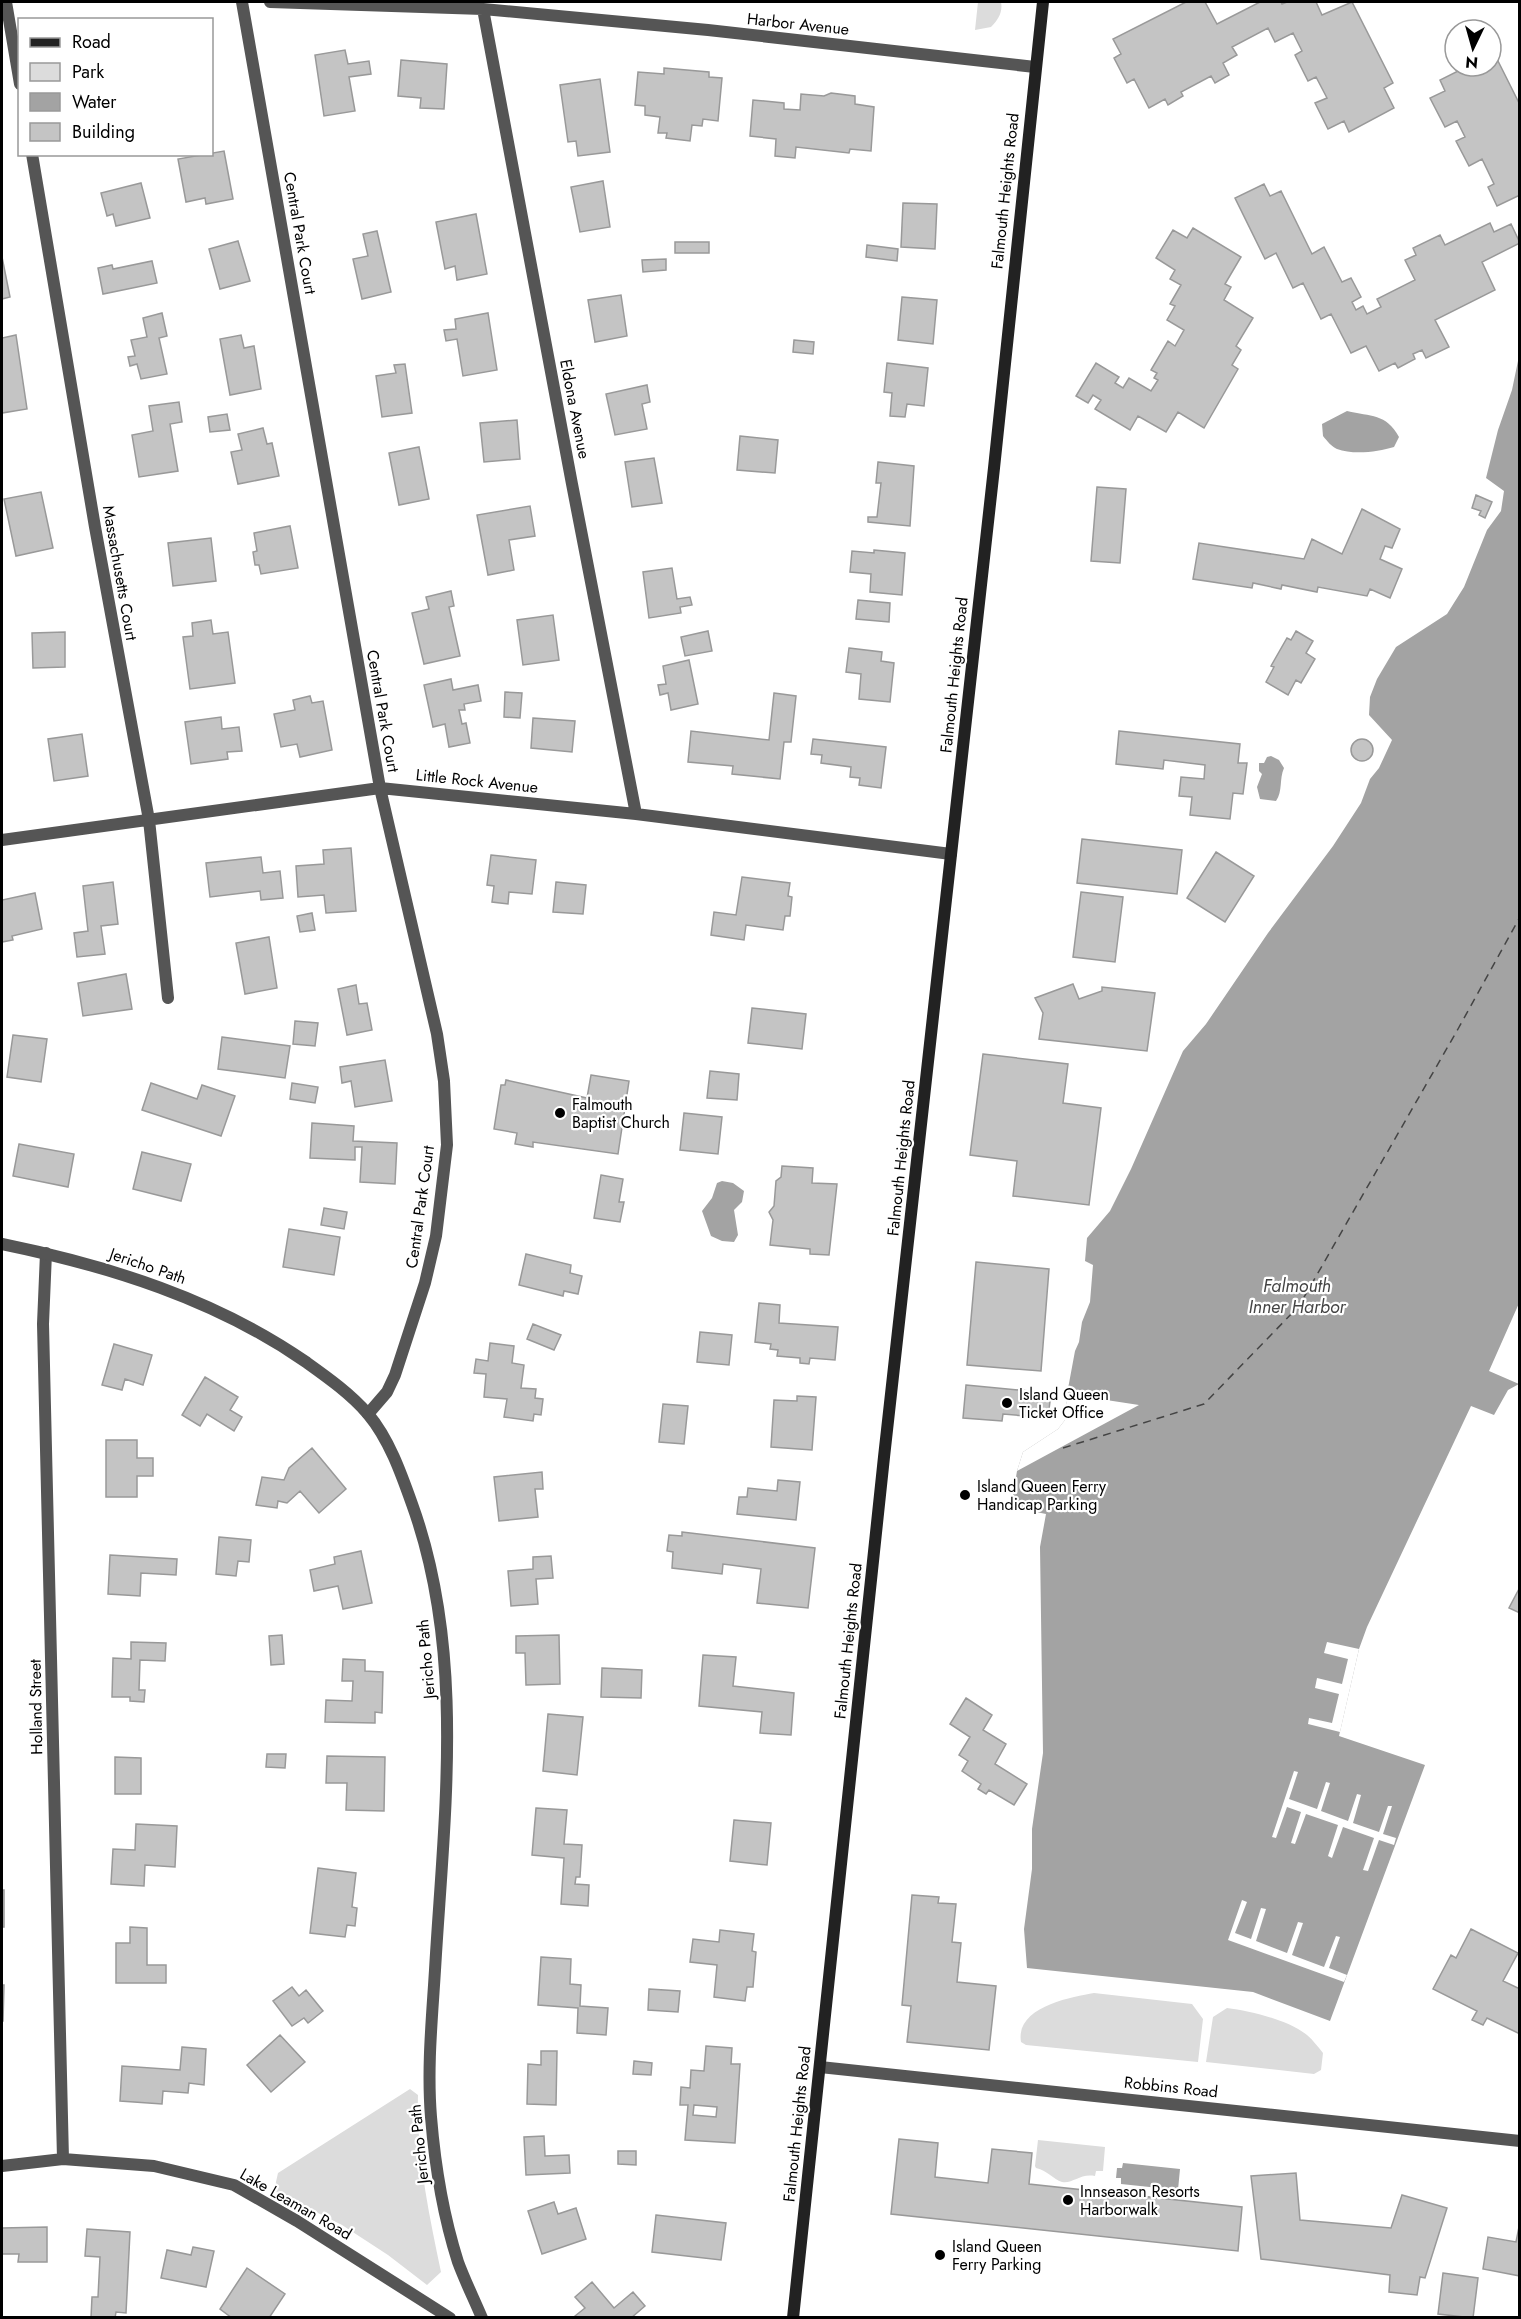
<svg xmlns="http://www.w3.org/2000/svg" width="1521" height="2319" viewBox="0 0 1521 2319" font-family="Jost,sans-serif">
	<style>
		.green { fill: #dcdcdc }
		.water { fill: #a3a3a3 }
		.pier { fill: #fff }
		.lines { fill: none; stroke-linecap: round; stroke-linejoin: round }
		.ferry { stroke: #444; stroke-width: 1.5; stroke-dasharray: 8 6; stroke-linecap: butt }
		.building { fill: #c4c4c4; stroke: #999; stroke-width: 1.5; fill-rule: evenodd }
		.minor { stroke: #555; stroke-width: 12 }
		.tertiary { stroke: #555; stroke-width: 12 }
		.secondary { stroke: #222; stroke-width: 12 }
		.poi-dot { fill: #000; stroke: #fff; stroke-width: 2 }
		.labels { text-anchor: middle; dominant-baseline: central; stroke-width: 4.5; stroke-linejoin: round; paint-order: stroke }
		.street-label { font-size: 16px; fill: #000; stroke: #fff }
		.poi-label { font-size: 16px; fill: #000; stroke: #fff; text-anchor: start }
		.water-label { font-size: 18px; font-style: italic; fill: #444; stroke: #fff }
	</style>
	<rect width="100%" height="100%" fill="#fff"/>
	<!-- green -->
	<path class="green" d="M978,2H1001C1003,12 998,20 991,27L975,30Z
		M1094,1993L1192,2004L1203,2019L1198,2062L1026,2045L1021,2042C1015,2007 1071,1997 1094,1993Z
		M1227,2008C1251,2011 1288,2020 1307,2035C1313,2040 1318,2047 1323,2053L1321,2070L1314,2074L1206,2062L1213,2017Z
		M410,2089L418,2095C416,2154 429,2214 441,2272L427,2285L388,2255L342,2225L274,2191L278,2173Z
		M1038,2140L1105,2147L1103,2171H1096L1095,2176C1080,2173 1073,2184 1062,2182C1053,2179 1048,2171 1036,2168L1035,2166Z"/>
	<!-- water -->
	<path class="water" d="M1519,356L1520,1301L1489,1371L1519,1384L1508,1390L1494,1415L1471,1406L1367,1627L1359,1649L1339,1736L1425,1765L1330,2021L1253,1992L1027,1968L1024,1929L1032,1869V1829L1043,1753L1040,1547L1046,1514L1011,1507L1017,1471L1023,1452L1058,1429L1065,1420L1067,1394L1075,1351L1079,1342L1082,1322L1090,1302L1093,1265L1085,1261L1087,1238L1110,1211L1131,1169L1183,1051L1206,1024L1268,933L1333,846L1361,803L1370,779L1379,768L1392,740L1369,715L1370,697L1377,679L1396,647L1447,614L1464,587L1487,530L1501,511L1504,491L1486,478L1498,430L1512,390Z
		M1347,411C1371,417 1386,413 1399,437L1394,447C1378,452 1353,455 1337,449C1332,447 1327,441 1323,436L1322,424Z
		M1271,756L1279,760L1284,768C1279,779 1283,791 1276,801L1260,799L1257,787L1262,774L1259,771V763H1264L1267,757Z
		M722,1181L733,1183L744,1191L742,1202L734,1210L738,1235L734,1242L722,1241L711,1236L702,1211L712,1198L717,1183Z
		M1123,2163L1180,2169L1178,2190L1121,2184V2178H1116L1117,2168H1122Z"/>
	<!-- pier -->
	<path class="pier" d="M1067,1394L1139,1405L1017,1471L1023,1452L1058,1429L1065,1420Z
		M1327,1642L1359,1649L1340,1732L1308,1724L1309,1718L1332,1723L1339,1694L1315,1688L1317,1678L1342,1684L1348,1659L1324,1653Z
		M1294,1771L1298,1772L1289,1799L1317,1809L1326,1782L1330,1783L1321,1811L1348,1821L1357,1794L1361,1795L1353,1823L1379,1832L1388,1806H1392L1383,1834L1396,1838L1394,1845L1379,1840L1368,1871L1363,1870L1374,1838L1343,1827L1332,1858L1328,1856L1338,1825L1306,1814L1295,1844L1291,1843L1301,1812L1287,1807L1276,1838L1272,1837Z
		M1242,1900L1247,1902L1235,1933L1251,1939L1261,1908L1266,1909L1256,1941L1287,1953L1298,1922L1303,1923L1292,1955L1324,1967L1336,1936L1340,1937L1329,1968L1347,1975L1344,1982L1228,1940Z"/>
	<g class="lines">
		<!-- ferry -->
		<path class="ferry" d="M1063,1448L1204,1404L1299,1306L1458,1029L1520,917"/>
	</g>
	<!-- building -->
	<path class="building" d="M1186,2H1205L1217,24L1260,2H1281L1282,4L1287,2H1316L1322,15L1352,2L1393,83L1384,88L1394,108L1349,132L1344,121L1328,129L1315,103L1327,98L1316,77L1308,81L1295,55L1302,51L1293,33L1275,42L1268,28L1232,47L1237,55L1223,63L1229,75L1215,83L1211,76L1181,92L1183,96L1168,105L1165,99L1149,108L1134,79L1127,83L1114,58L1121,54L1113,39Z
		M345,50L348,64L369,61L371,74L349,77L355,111L324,116L315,55Z
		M1494,53L1520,105V195L1497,206L1488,187L1494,184L1482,159L1469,166L1456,141L1465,137L1457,121L1445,127L1430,98L1445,91L1440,80L1468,66H1491V55Z
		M401,60L447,64L444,109L420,108L421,98L398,96Z
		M664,68L709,72V77L722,78L718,121L703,119L702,126L692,125L690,141L666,138L667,133H658L660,117L645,115V106L635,105L638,72L664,74Z
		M600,79L610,152L578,156L576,141L568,142L560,85Z
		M831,93L855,96V104L874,107L871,151L850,149L849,153L796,147L795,158L775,156L776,139L750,136L753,100L784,103V109L800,110L801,94L824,96Z
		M224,151L233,199L206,204L205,198L186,202L178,159Z
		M603,181L610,227L580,232L571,187Z
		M141,183L150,218L116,226L113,214L107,216L101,193Z
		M1264,184L1270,196L1281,191L1312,254L1324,247L1342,282L1351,278L1361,297L1352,302L1356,310L1363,306L1367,314L1381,307L1377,299L1415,280L1405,260L1416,255L1413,248L1440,235L1445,245L1490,223L1494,232L1511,224L1520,243L1482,262L1495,290L1435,320L1449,347L1426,358L1422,350L1413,354L1415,359L1398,368L1395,363L1379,371L1366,346L1351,353L1331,314L1321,319L1303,283L1293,288L1276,253L1265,259L1235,198Z
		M903,203L937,204L935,249L901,247Z
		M476,214L487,274L457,280L455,266L445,269L436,222Z
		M1193,228L1241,257L1225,284L1231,287L1224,300L1253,318L1236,346L1241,350L1232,365L1238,369L1204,428L1178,412L1166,432L1138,416L1130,430L1095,409L1101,400L1093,395L1088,403L1076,396L1096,363L1119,377L1115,383L1123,388L1129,378L1151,391L1158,380L1154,378L1157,373L1151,370L1168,341L1175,346L1184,330L1167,320L1175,306L1170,304L1181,285L1170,279L1175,270L1156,258L1173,230L1187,238Z
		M377,231L391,292L362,299L353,259L368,256L363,234Z
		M238,241L250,281L220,289L209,249Z
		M675,242H709V253H675Z
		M867,245L898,249L897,261L866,257Z
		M2,257L10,297L2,299Z
		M666,259V270L643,272L642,260Z
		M152,261L157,283L103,294L98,268L112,265L113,269Z
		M621,295L627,336L595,342L588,300Z
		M902,297L937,300L933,344L898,340Z
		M162,313L167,336L159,338L167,374L141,379L137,364L130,366L128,357L135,356L131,340L147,337L143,318Z
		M488,313L497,370L463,376L457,339L446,341L444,330L456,329L455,319Z
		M16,335L27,409L2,413V338Z
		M241,335L244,348L254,346L261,389L230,395L220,339Z
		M794,340L814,342L813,354L793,352Z
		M887,363L928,368L924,406L907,404L905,417L890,416L892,393L884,392Z
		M405,364L412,413L382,417L376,376L396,373L394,365Z
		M647,385L650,402L642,404L647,429L615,435L606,394Z
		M179,402L182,422L170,424L178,471L139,477L132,435L153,431L149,406Z
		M227,414L230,430L210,432L208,417Z
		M517,420L520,459L484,462L480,423Z
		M263,428L267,444L272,443L279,476L238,484L231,452L242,450L238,434Z
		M740,436L778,440L775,473L737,470Z
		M419,447L429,499L399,505L389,453Z
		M654,458L662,503L632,507L625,462Z
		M878,462L914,466L910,526L868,522V517H877L881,483H876Z
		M1097,487L1126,489L1120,563L1091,561Z
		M41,492L53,548L16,556L4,499Z
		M1476,495L1492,502L1485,518L1479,515L1481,511L1472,508Z
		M530,506L535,536L509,540L514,570L488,575L477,515Z
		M1362,509L1400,529L1392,548L1385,546L1380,559L1402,569L1390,598L1370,589L1367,596L1318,587L1317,592L1282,585L1281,589L1253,583L1252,588L1193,579L1199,543L1304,559L1312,539L1342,554Z
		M290,526L298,568L261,574L259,565H255L253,552L257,551L254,533Z
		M211,538L216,581L173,586L168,543Z
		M874,550L905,553L902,595L870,592L871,574L850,572L852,551L874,553Z
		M672,568L677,599L690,597L692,605L680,607L681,613L649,618L643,572Z
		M451,591L454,606L449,607L460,656L424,664L412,613L429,609L426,597Z
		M858,600L890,603L889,622L856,619Z
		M553,615L559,660L523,665L517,620Z
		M211,620L213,634L228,632L235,683L190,689L183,637L193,636L192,623Z
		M708,631L712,651L685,656L681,637Z
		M1296,631L1313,641L1306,653L1315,659L1301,683L1296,680L1288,695L1266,682L1274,667L1271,666L1287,638L1291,640Z
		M65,632V667L33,668L32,633Z
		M849,648L882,652L881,661L894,663L890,702L859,699L861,674L846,672Z
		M689,660L698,704L671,710L668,693L660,695L658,685L666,684L663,666Z
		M451,679L453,690L478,685L481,701L464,704L465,710H459L462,724L466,723L470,743L449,747L445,724L433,727L424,685Z
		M505,692L522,693L520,718L504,717Z
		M774,693L796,696L791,742H784L780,779L732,774L733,766L688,762L691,731L769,740Z
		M310,696L312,703L323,701L332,750L300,757L297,744L281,747L274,714L295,710L293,700Z
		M221,717L222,729L239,727L242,751L227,752L228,759L191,764L185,722Z
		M533,718L575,721L572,752L531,748Z
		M1119,731L1240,744L1238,763H1247L1243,794L1233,793L1230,819L1190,815L1192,797L1179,796L1181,777L1204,779L1205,765L1164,760L1163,769L1116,764Z
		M82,734L88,776L54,781L48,739Z
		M1351 750a11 11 0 1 1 22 0a11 11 0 1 1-22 0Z
		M813,739L886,747L881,788L859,785L860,778L850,777L851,767L821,763L822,755L811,754Z
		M1082,839L1182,850L1177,894L1077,883Z
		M351,848L356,911L326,913L324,895L298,897L296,866L324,864L323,850Z
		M1216,852L1254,876L1225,922L1187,898Z
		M491,855L536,860L532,894L509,892L508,904L492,902L494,886L487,885Z
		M261,857L263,873L280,871L283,898L261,900L260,891L210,897L206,863Z
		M742,877L790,883L788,896L792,897L790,916H785L783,930L746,925L744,940L711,935L714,912L736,915Z
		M113,882L118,924L101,926L105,954L77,957L74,933L88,931L83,886Z
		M556,882L586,885L583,914L553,912Z
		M1081,892L1123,897L1115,962L1073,957Z
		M35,893L42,929L12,936L13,940L2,942V900Z
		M312,913L315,930L300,932L297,916Z
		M269,937L277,988L245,994L236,943Z
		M126,974L132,1009L83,1016L78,983Z
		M1073,984L1079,999L1102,991V987L1155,993L1147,1051L1039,1039L1043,1013L1035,998Z
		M356,985L359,1004L367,1003L372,1030L347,1035L338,989Z
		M752,1008L806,1014L802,1049L748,1043Z
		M295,1021L318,1023L315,1046L293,1044Z
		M13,1035L47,1039L41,1082L7,1077Z
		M222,1037L290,1046L285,1078L218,1069Z
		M983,1054L1068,1064L1063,1103L1101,1108L1089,1205L1013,1196L1017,1161L970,1155Z
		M385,1060L392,1101L355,1107L351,1081L342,1083L340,1067Z
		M710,1071L739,1074L737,1100L707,1098Z
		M591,1075L629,1081L618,1154L533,1142V1147L515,1144L517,1133L494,1129L501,1085H505L506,1080L587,1098Z
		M151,1083L197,1099L202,1085L235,1096L221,1136L142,1110Z
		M292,1083L318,1087L315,1103L290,1099Z
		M684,1113L722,1117L718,1154L680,1150Z
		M312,1123L354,1126L353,1141L397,1143L395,1184L360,1182L362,1147H355V1160L310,1158Z
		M19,1144L74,1154L68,1187L13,1176Z
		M142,1152L191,1164L181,1201L133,1189Z
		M782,1166L813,1168L812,1183L837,1184L829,1255L810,1254V1249L770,1245L773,1220L769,1212L774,1206L776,1181L781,1177Z
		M601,1175L623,1179L619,1202H624L620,1222L594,1218Z
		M324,1208L347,1212L344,1229L321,1225Z
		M289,1229L340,1237L334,1275L283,1267Z
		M526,1254L571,1265L570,1273L582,1276L578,1294L564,1291L563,1296L519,1285Z
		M976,1262L1049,1269L1041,1371L967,1365Z
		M759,1303L780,1305L779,1323L838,1327L835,1360L810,1358L809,1364L800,1363V1358L777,1356L778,1350L770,1349L771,1344L755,1342Z
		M533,1324L561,1335L554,1350L527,1339Z
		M700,1332L732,1335L729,1365L697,1362Z
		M490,1343L514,1346L512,1363L524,1365L521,1388L536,1389L535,1398L543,1399L541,1415L534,1414L533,1421L504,1417L507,1399L484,1397L486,1374L474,1373L476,1359L488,1361Z
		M114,1344L152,1355L143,1385L125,1379L122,1390L102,1385Z
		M205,1377L238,1397L230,1410L242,1417L234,1431L207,1414L200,1426L182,1415Z
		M966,1385L1051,1393L1048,1418L1003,1414L1002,1421L963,1418Z
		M797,1396L816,1397L812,1450L771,1447L774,1400L797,1401Z
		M663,1404L688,1406L684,1444L659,1442Z
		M106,1440H137V1458H153V1476H137V1497H106Z
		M312,1448L346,1489L319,1513L300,1491L287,1503L278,1501L277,1508L256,1505L262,1477L284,1480L289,1468Z
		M542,1472L543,1489H535L538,1517L499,1521L494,1477Z
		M778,1480L800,1482L796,1520L737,1514L739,1497H747L748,1488L777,1491Z
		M682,1532L815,1548L808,1608L757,1603L761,1569L723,1564L722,1574L672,1568L673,1552L667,1551L669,1535L682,1536Z
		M219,1537L251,1540L249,1562L238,1561L236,1576L216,1574Z
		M361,1551L372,1603L343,1609L338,1586L314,1591L310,1570L335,1564L334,1557Z
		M110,1555L177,1559L176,1575L141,1573L140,1596L108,1594Z
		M551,1556L553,1578L536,1579L538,1604L511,1606L508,1571L533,1569V1557Z
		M1520,1587V1613L1509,1608Z
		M282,1635L284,1664L271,1665L269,1636Z
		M559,1635L560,1684L526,1685L525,1653H516V1636Z
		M131,1642L166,1643L165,1661L140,1660L139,1690H145L144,1702L130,1701V1697H112L113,1658L131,1659Z
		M703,1655L736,1657L733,1686L794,1693L791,1735L760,1733L762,1712L699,1706Z
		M343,1659L365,1660V1671L383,1672L382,1713L375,1712V1723L325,1722L326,1700L352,1701L353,1681H342Z
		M602,1668L642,1670L641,1698L601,1697Z
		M966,1698L992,1715L983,1730L1006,1744L995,1764L1027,1784L1014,1805L989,1790L986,1794L978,1789L981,1784L962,1771L968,1761L959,1755L970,1737L950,1724Z
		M548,1714L583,1717L577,1775L543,1771Z
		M267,1754H286L285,1768L266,1767Z
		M327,1756L385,1757L384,1811L346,1810L347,1783H326Z
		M115,1757L141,1758V1794H115Z
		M536,1808L567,1810L564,1844L582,1845L580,1877H576L575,1884L589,1885L588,1906L561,1904L564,1858L532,1855Z
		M734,1820L771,1823L767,1865L730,1861Z
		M136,1824L177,1826L175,1867L145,1865L144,1886L111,1884L113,1849L135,1850Z
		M318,1868L356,1873L352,1907L357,1908L355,1926L347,1925L345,1937L310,1933Z
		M2,1890H4V1927H2Z
		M912,1895L939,1897L938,1903L956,1904L952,1942L961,1943L957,1982L996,1986L989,2050L907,2042L911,2006L902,2005Z
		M130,1927L147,1928V1965H166V1983H116V1943H130Z
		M1471,1929L1518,1953L1503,1981L1520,1989V2034L1487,2018L1483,2025L1472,2020L1477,2011L1433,1989L1451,1955L1456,1958Z
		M720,1930L754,1934L752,1951L756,1952L753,1987H747L745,2001L714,1997L717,1965L690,1962L693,1939L719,1942Z
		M541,1957L571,1959L570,1984L581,1985L580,2006L608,2008L606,2035L577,2033L578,2008L538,2005Z
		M2,1985H4L3,2021H2Z
		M292,1987L299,1996L306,1990L323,2011L308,2023L304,2018L292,2026L273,2001Z
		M649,1989L680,1991L678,2012L648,2010Z
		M280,2035L305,2062L271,2092L247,2065Z
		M706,2046L732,2048L731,2064H740L735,2143L685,2140L688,2105H680L681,2087L690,2088L691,2070L704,2071ZM694,2105L717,2107L716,2117L693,2115Z
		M182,2047L206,2049L204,2085L189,2083L188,2093L163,2091L162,2104L120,2101L122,2066L180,2070Z
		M541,2051H557L556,2105L527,2104L528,2064L541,2065Z
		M634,2061L652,2063L651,2075L633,2074Z
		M544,2136L545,2156L569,2155L570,2173L526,2175L524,2137Z
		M899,2139L938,2143L935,2177L988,2183L992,2149L1032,2153L1029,2184L1242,2207L1238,2251L891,2214Z
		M618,2151H636V2165L618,2164Z
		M1296,2173L1300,2220L1391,2228L1402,2195L1447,2208L1425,2278L1420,2277L1417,2295L1389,2292L1390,2275L1261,2259L1251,2176Z
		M554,2202L558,2214L576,2208L586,2239L542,2254L528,2211Z
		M656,2215L726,2223L721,2260L652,2252Z
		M1520,2222V2276L1483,2269L1488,2237L1516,2242Z
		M47,2227V2262H18L19,2254H2V2228Z
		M87,2229L130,2232L126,2313L116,2312L115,2318H91L92,2297H98L100,2257L85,2256Z
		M193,2247L214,2251L206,2287L161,2278L167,2250L191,2255Z
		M247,2268L285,2294L269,2318H232L220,2309Z
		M1443,2273L1478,2278L1473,2318L1438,2314Z
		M592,2282L614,2308L633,2292L645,2306L631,2318H577L575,2316L585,2308L575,2297Z"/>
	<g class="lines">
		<!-- minor -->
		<path class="minor" d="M6,2L20,84
			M242,2L380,788L437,1034L444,1081L447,1145L436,1236L425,1283L395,1375L387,1392L368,1414
			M270,2L483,9L708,30L1035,67
			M483,9L572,484L636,814
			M32,154L95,527L149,820L168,998
			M2,840L380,788L636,814L951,854
			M46,1253L43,1324L63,2159
			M820,2067L1520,2141
			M2,2166L63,2159L154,2166L234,2185L297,2221L450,2318"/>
		<!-- tertiary -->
		<path class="tertiary" d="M2,1244C109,1266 215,1299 306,1362C327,1377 351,1394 368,1414C389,1439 401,1473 412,1504C466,1653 444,1815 435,1970C432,2019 427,2068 431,2117C435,2166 443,2215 458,2262C465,2281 474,2299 482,2318"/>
		<!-- secondary -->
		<path class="secondary" d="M793,2318L884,1457L994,468L1043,2"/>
	</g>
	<!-- markers -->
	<g class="poi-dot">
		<circle cx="560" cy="1113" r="6"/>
		<circle cx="1007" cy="1403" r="6"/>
		<circle cx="965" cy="1495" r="6"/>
		<circle cx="1068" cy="2200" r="6"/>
		<circle cx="940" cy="2255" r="6"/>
	</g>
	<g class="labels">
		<!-- street labels -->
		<g class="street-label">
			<text transform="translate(798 24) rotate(6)">Harbor Avenue</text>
			<text transform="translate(1005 191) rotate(-84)">Falmouth Heights Road</text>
			<text transform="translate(300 233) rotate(80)">Central Park Court</text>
			<text transform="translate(575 409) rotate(79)">Eldona Avenue</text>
			<text transform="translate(120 573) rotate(80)">Massachusetts Court</text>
			<text transform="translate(954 675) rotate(-84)">Falmouth Heights Road</text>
			<text transform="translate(383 711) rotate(80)">Central Park Court</text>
			<text transform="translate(477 781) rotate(6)">Little Rock Avenue</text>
			<text transform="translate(901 1158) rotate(-84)">Falmouth Heights Road</text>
			<text transform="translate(420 1207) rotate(-82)">Central Park Court</text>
			<text transform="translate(148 1266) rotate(19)">Jericho Path</text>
			<text transform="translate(848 1641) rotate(-84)">Falmouth Heights Road</text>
			<text transform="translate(426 1659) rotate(-95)">Jericho Path</text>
			<text transform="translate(36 1707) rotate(-91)">Holland Street</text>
			<text transform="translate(1171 2087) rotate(6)">Robbins Road</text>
			<text transform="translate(797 2124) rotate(-84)">Falmouth Heights Road</text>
			<text transform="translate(419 2144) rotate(-96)">Jericho Path</text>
			<text transform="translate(296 2204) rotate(30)">Lake Leaman Road</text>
		</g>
		<!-- poi labels -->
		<g class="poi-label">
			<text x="572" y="1104">Falmouth<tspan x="572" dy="18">Baptist Church</tspan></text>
			<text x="1019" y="1394">Island Queen<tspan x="1019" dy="18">Ticket Office</tspan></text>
			<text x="977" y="1486">Island Queen Ferry<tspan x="977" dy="18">Handicap Parking</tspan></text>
			<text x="1080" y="2191">Innseason Resorts<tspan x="1080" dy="18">Harborwalk</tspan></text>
			<text x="952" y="2246">Island Queen<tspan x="952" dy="18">Ferry Parking</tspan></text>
		</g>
		<!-- water labels -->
		<g class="water-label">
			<text x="1297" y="1286">Falmouth<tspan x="1297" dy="21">Inner Harbor</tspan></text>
		</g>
	</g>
	<!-- border -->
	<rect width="1521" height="2319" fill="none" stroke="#000000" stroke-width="6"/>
	<!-- legend -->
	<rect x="18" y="18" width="195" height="138" fill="#ffffff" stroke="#999999" stroke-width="1.5"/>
	<rect x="30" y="38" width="30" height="9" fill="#222222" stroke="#999999" stroke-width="1.5"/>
	<text x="72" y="48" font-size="18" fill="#000000">Road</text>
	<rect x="30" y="63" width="30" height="18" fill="#dcdcdc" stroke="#999999" stroke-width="1.5"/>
	<text x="72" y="78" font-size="18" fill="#000000">Park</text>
	<rect x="30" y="93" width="30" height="18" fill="#a3a3a3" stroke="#999999" stroke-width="1.5"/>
	<text x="72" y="108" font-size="18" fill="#000000">Water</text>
	<rect x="30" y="123" width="30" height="18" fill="#c4c4c4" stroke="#999999" stroke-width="1.5"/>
	<text x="72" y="138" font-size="18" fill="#000000">Building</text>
	<!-- north arrow -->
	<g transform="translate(1473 48) rotate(185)"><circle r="28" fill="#ffffff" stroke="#999999" stroke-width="1.5"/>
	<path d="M0-4.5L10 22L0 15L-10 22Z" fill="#000000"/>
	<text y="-9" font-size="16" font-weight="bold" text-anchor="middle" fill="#000000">N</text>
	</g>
</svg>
